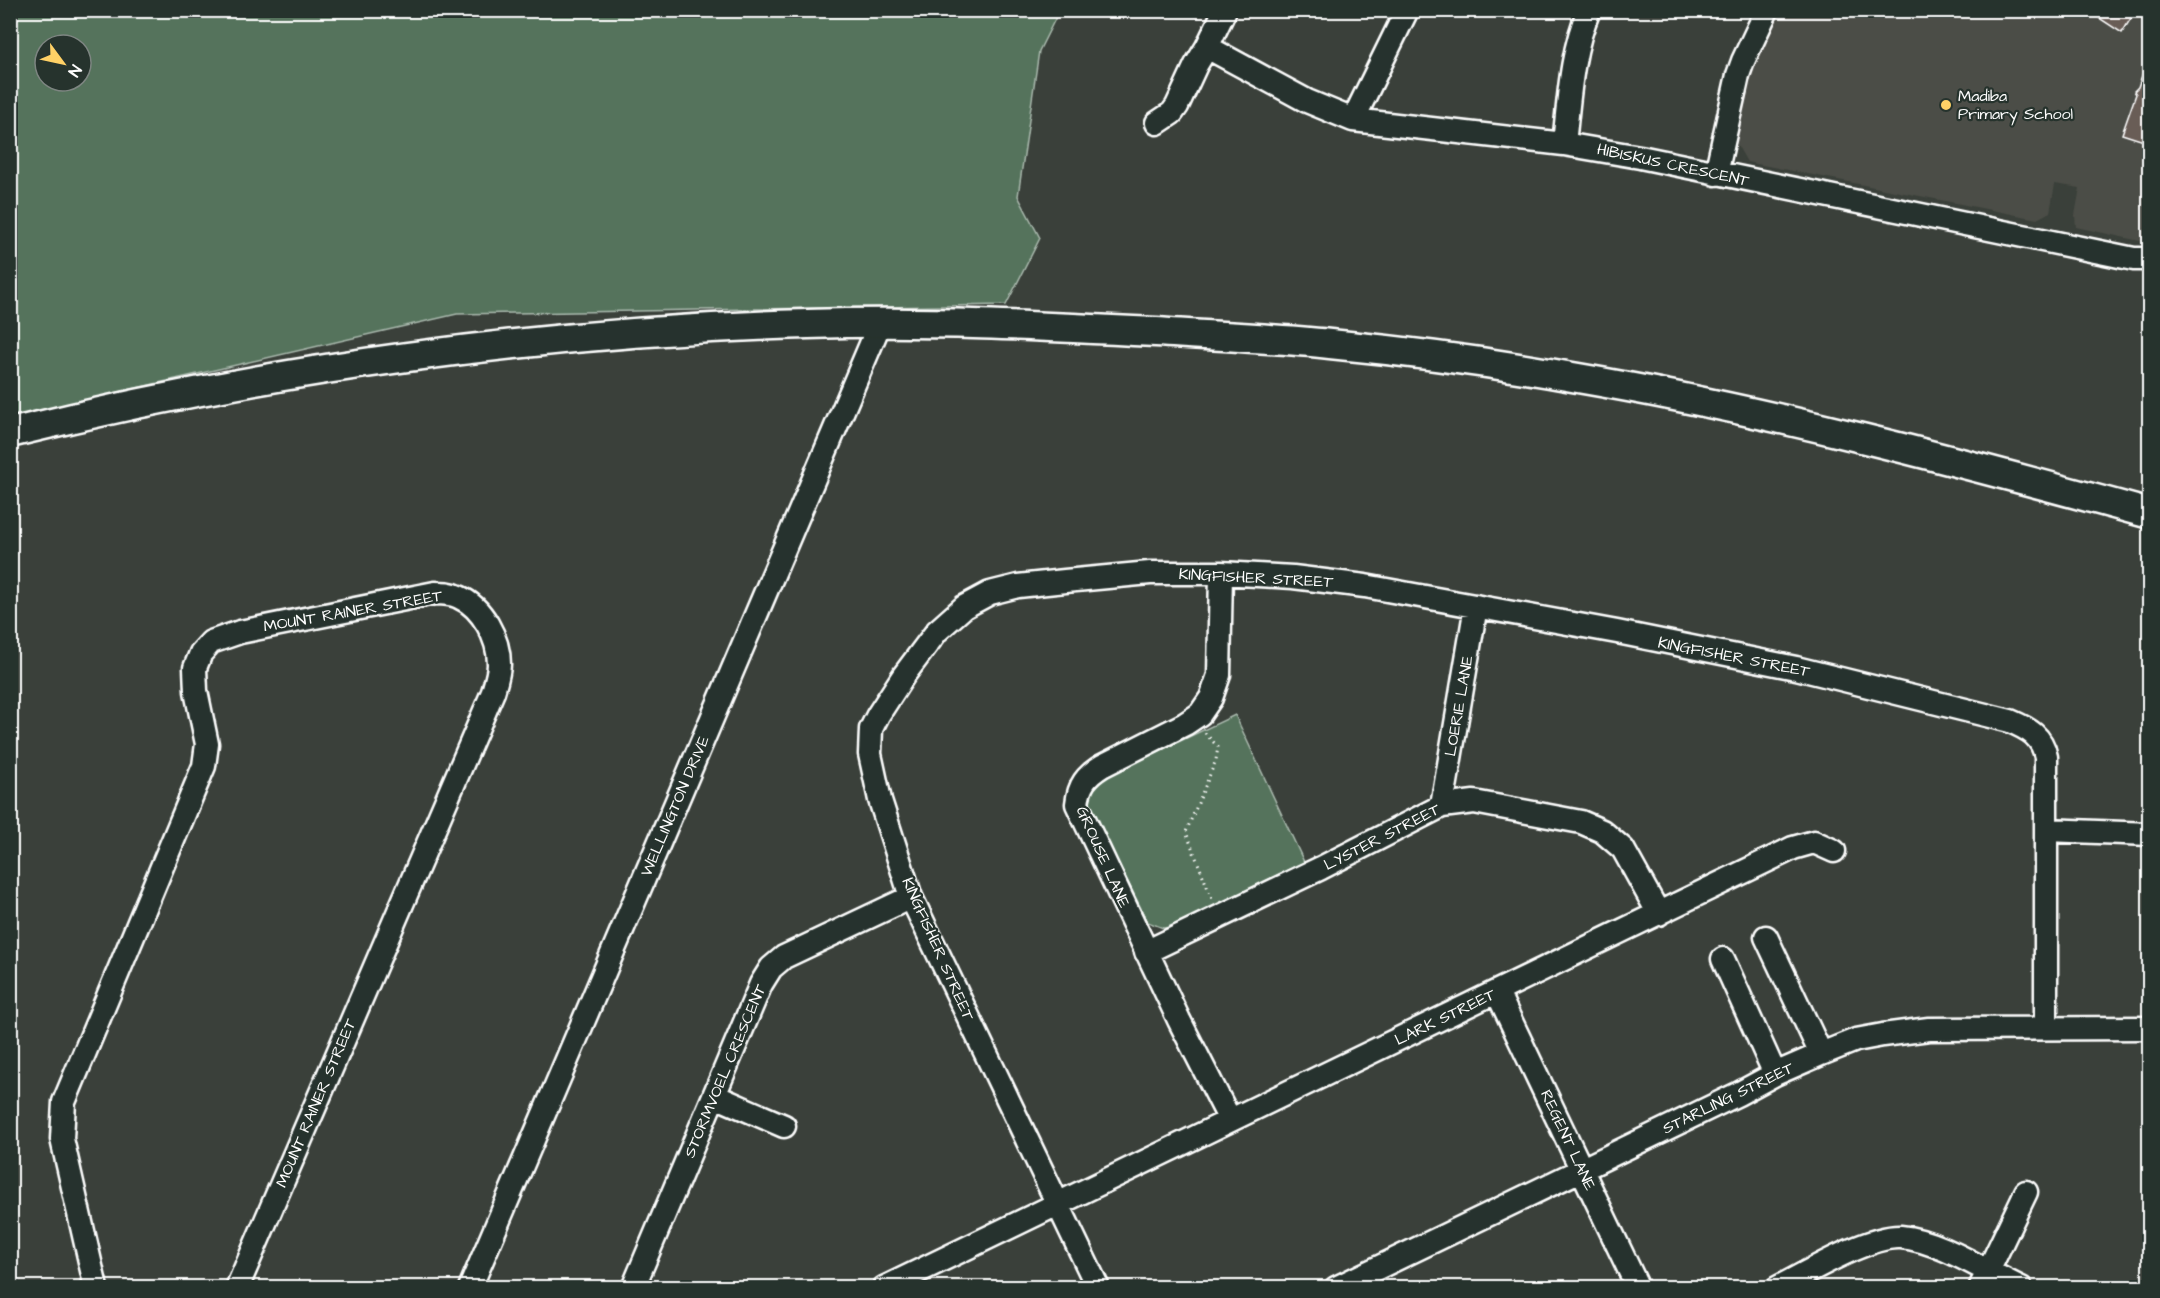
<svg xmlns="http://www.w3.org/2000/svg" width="2160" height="1298" viewBox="0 0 2160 1298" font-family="'Architects Daughter',sans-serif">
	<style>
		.built { fill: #4c4d47 }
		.green { fill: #55735c; stroke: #aab9ae; stroke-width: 1.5; fill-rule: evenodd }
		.building { fill: #695d57; stroke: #fff; stroke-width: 1.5 }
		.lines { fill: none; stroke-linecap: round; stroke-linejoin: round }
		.minor-casing { stroke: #fff; stroke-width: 27 }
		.major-casing { stroke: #fff; stroke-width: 33 }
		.path { stroke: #fff; stroke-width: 3; stroke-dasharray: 1.5 4.5; stroke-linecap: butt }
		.minor { stroke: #26332d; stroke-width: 22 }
		.major { stroke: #26332d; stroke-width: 28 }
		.poi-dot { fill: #ffd166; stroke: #26332d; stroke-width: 2 }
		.labels { text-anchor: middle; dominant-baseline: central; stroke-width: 4.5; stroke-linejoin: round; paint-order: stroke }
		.poi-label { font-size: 16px; fill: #fff; stroke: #26332d; text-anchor: start }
		.street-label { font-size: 16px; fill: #fff; stroke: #26332d }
	</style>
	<rect width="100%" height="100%" fill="#3a403a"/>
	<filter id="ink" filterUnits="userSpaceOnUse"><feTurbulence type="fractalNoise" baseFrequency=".0167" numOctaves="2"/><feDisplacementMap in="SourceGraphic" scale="12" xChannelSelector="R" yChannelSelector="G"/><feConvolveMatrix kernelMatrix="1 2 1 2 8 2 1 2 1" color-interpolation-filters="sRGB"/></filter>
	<g filter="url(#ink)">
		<!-- built -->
		<path class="built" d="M1780,11H2149V239L2140,241L2076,227L2075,215L2080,188L2055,184L2050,212L2037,219L1747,162L1735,141L1752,68Z"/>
		<!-- green -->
		<path class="green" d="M10,11H1059L1039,51L1018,196L1040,238L1006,305L457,314L11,417ZM45,45H81V81H45Z
			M1235,715L1304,862L1171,927L1163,928L1148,922L1088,803L1094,782Z"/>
		<!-- building -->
		<path class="building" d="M2087,10H2136L2122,33Z
			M2147,61H2150V143L2122,134L2136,94L2134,91L2138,87Z"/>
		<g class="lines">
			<!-- minor casing -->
			<g class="minor-casing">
				<path id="minor" d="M1225,10L1207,47L1307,101L1353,120L1564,144L1640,157L2134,259H2150
					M1353,120L1407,10
					M1157,123L1172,113L1177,106L1196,65L1207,47
					M1564,144C1569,99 1571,52 1589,10
					M1716,174L1738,75L1743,61L1767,10
					M1221,573L1219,675L1211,698L1200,714L1185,724L1102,766C1086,776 1079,785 1077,804L1179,1020L1230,1120
					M1442,806L1476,606
					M2046,830L2150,834
					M1766,937L1821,1054
					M1146,952L1321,868L1442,806L1474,802L1581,822L1602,831L1623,849L1659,914
					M1723,959L1775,1074
					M1497,992L1638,1288
					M715,1096L784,1126
					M96,1288L62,1139L64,1102L204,766L207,744L196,691L195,668L201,653L211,642L240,632L435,593C443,593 451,593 459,597C482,607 499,638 499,664C499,673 496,682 493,692L237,1288
					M470,1288L880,323
					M633,1288L761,984L771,968L784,957L911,897
					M884,1288L1793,848L1814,842L1834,851
					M1098,1288L911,897L880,800L870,754L871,729L878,715L904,675L937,631L964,607L990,593L1018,586L1065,581L1150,573H1221L1293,577L1365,586L1617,632L1796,668L2010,721C2029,729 2042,736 2046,757V1027
					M1336,1288L1738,1094L1775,1074L1821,1054L1856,1040L1883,1035L1929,1029L2150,1028
					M1777,1288C1807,1273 1869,1235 1901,1237C1938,1240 1987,1272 2021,1288
					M1980,1288L2026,1192"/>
			</g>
			<!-- major casing -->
			<g class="major-casing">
				<path id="major" d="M10,433C267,369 544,331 808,324C924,320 1040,326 1156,332C1214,336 1272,338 1330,344C1412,352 1496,363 1578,378C1770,411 1961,462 2150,514"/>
			</g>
			<!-- path -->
			<path class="path" d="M1205,733L1218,747L1216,760L1186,832L1212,899"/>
			<!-- minor -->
			<use href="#minor" class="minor"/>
			<!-- major -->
			<use href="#major" class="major"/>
		</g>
	</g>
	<!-- markers -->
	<circle class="poi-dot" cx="1946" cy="105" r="6"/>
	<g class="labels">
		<!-- poi labels -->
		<g class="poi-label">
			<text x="1958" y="96">Madiba<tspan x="1958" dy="18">Primary School</tspan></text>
		</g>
		<!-- street labels -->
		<g class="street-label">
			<text transform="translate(1673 165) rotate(12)">HIBISKUS CRESCENT</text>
			<text transform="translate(1256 578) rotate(3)">KINGFISHER STREET</text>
			<text transform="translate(353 611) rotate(-10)">MOUNT RAINER STREET</text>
			<text transform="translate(1734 657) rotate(11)">KINGFISHER STREET</text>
			<text transform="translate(1459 706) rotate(-80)">LOERIE LANE</text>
			<text transform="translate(675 806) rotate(-67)">WELLINGTON DRIVE</text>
			<text transform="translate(1382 837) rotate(-27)">LYSTER STREET</text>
			<text transform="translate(1103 857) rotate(66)">GROUSE LANE</text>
			<text transform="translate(938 949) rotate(66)">KINGFISHER STREET</text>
			<text transform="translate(1445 1017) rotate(-26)">LARK STREET</text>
			<text transform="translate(725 1071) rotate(-67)">STORMVOEL CRESCENT</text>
			<text transform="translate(1728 1098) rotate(-26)">STARLING STREET</text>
			<text transform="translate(316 1103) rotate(-67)">MOUNT RAINER STREET</text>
			<text transform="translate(1568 1140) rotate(65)">REGENT LANE</text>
		</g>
	</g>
	<!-- margin -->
	<rect width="2160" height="1298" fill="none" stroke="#26332d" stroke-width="36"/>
	<rect x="18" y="18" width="2124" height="1262" fill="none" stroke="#fff" stroke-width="2" filter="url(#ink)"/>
	<!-- north arrow -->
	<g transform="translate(63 63) rotate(123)"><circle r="28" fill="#26332d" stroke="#7d8581" stroke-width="1.5"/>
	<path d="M0-4.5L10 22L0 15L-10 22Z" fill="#ffd166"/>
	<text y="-9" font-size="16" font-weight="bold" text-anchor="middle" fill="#ffffff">N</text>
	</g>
</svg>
